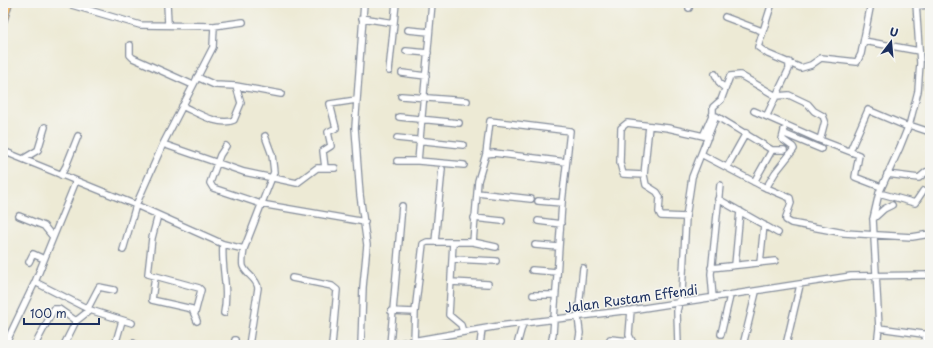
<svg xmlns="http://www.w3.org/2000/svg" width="933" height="348" viewBox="0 0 933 348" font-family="'Playpen Sans',sans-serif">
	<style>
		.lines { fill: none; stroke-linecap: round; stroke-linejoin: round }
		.minor-casing { stroke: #848c9a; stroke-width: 8 }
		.highway-casing { stroke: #848c9a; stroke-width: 10 }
		.minor { stroke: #fff; stroke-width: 5.5 }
		.highway { stroke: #f9bf6d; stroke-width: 8 }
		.labels { text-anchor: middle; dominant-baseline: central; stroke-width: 3; stroke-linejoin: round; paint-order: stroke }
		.street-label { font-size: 13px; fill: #1b2f5e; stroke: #f6f6f2 }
	</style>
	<rect width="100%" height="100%" fill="#f6f6f2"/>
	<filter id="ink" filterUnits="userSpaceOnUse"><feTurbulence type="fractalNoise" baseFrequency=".025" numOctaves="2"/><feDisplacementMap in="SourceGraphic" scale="8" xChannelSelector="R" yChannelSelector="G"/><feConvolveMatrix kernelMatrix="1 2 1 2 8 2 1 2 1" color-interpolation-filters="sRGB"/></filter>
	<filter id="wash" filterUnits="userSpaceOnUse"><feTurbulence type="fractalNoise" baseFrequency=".012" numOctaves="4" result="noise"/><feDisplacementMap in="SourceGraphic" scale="16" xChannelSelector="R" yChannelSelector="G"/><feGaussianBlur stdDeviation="0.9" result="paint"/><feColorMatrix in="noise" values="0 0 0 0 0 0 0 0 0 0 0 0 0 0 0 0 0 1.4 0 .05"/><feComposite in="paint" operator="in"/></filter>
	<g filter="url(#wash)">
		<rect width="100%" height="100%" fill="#edead5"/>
	</g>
	<g filter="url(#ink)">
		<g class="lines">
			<!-- minor casing -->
			<g class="minor-casing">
				<path id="minor" d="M65,3L140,25L214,26L243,22
					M167,3L168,24
					M772,3L758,47L768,54L801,68L811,65L821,58L857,62L861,54L871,3
					M917,6L930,5
					M689,8L690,3
					M725,17L762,31
					M362,18L394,23
					M408,30L429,32
					M864,41L919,51
					M130,45V55L133,58L193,85
					M406,51L428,53
					M389,71L396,3
					M402,73L426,76
					M715,74L720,84L725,88
					M197,77L215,85L236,86L281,94
					M401,96L467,101
					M182,106C196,112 219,127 234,120L241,103L236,86
					M754,111L820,140L859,155L855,177L881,187
					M767,115L789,69V62
					M399,117L459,123
					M909,125L930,132
					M784,130L785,134L821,149
					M703,136L713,113V107L721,100L730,76L740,75L776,96L789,95L808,104L814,111L823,116L825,121L820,140
					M397,138L463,145
					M163,144L244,172L297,183L317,168H335
					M226,146L220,155L210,183L213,188L261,204L365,222
					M772,150H784
					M3,151L136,205L223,244L244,249
					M850,151L868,110L908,127
					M486,154L490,121L570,131L562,203
					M701,154L762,186L790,198L791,203L786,217V220L791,223L844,233L912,237L930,234
					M23,159L38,150L45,127
					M397,161H418L432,3
					M418,161L464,165
					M727,167L746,133
					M325,168L323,151L331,146L328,132L336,128L330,104L356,100
					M887,174L919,178L926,172
					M61,175L66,166L78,136
					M644,175L649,126
					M766,188L775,173L794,149L793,147L782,139L784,131
					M477,193L531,199
					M879,193L915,203L923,191
					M718,199L778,233
					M538,201L562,203L553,334L551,345
					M158,215L152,238L148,274L199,288L201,290L195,313
					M19,216L44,226L53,237
					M686,217L661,216L659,212L660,197L657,192L646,185L644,175L623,174L620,163L621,128L627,123L668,128L708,137
					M474,218L502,221
					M873,219L884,209L892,205
					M538,221L561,224
					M435,242L442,169
					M453,242L449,315L461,325L463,332
					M473,242L496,247
					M223,244C221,269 229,287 224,313
					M535,245L559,247
					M123,250L136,205L163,144L213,47L214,26
					M452,259L496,261
					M29,262L33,254L44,259
					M760,263L764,225
					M735,265L740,211
					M711,268L775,261
					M532,270L557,272
					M155,276L152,300L192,309L197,321
					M292,278L332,286L337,290L332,345
					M35,282L90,310L132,323
					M451,282L488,284
					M533,295H555
					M713,298L711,274L720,185
					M88,308L99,287L114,290
					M631,310L629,335L634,345
					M391,311L415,312
					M879,328L930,335
					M721,334L730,296
					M414,341L415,312L423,244L427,242H473L478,181L486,154L494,153L566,162
					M133,343V345
					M5,345L35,282L76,181
					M35,345L54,309H59L76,321
					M64,345L76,321L90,310
					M115,345L122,321
					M234,345L235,340
					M249,345L258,288C257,278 246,275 243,266C242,261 243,255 244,249L274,172L272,155L265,136
					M361,345L363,287L367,245L360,195L355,128L364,3
					M389,345L499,326L631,310L851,276L930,275
					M390,345L402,206
					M480,345L482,329
					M517,345L523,323
					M578,345L580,333L578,317L583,268
					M608,345L610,339L631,341
					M678,345L677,311L682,292L686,217L692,177L716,116L772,150L754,182
					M743,345L756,292
					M786,345L800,285
					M877,345L879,328L873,219L879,193L900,147L910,122L918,91L920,63L916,3
					M924,345L926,334"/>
			</g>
			<!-- highway casing -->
			<g class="highway-casing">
				<path id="highway" d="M3,20L8,3"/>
			</g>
			<!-- minor -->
			<use href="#minor" class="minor"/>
			<!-- highway -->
			<use href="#highway" class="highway"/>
		</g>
	</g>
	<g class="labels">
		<!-- street labels -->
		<g class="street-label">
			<text transform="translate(631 298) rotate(-8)">Jalan Rustam Effendi</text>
		</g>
	</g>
	<!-- margin -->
	<rect width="933" height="348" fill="none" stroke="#f6f6f2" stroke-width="16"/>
	<!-- north arrow -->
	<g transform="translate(891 42) rotate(16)" stroke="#f6f6f2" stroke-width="3" paint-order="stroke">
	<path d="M0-3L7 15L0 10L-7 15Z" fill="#1b2f5e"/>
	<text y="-6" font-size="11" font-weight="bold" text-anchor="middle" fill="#1b2f5e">U</text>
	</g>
	<!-- scale -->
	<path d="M24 318v6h75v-6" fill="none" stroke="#1b2f5e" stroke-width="2"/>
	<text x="30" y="318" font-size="12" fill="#1b2f5e" stroke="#f6f6f2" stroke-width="3" paint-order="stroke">100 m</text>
</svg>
